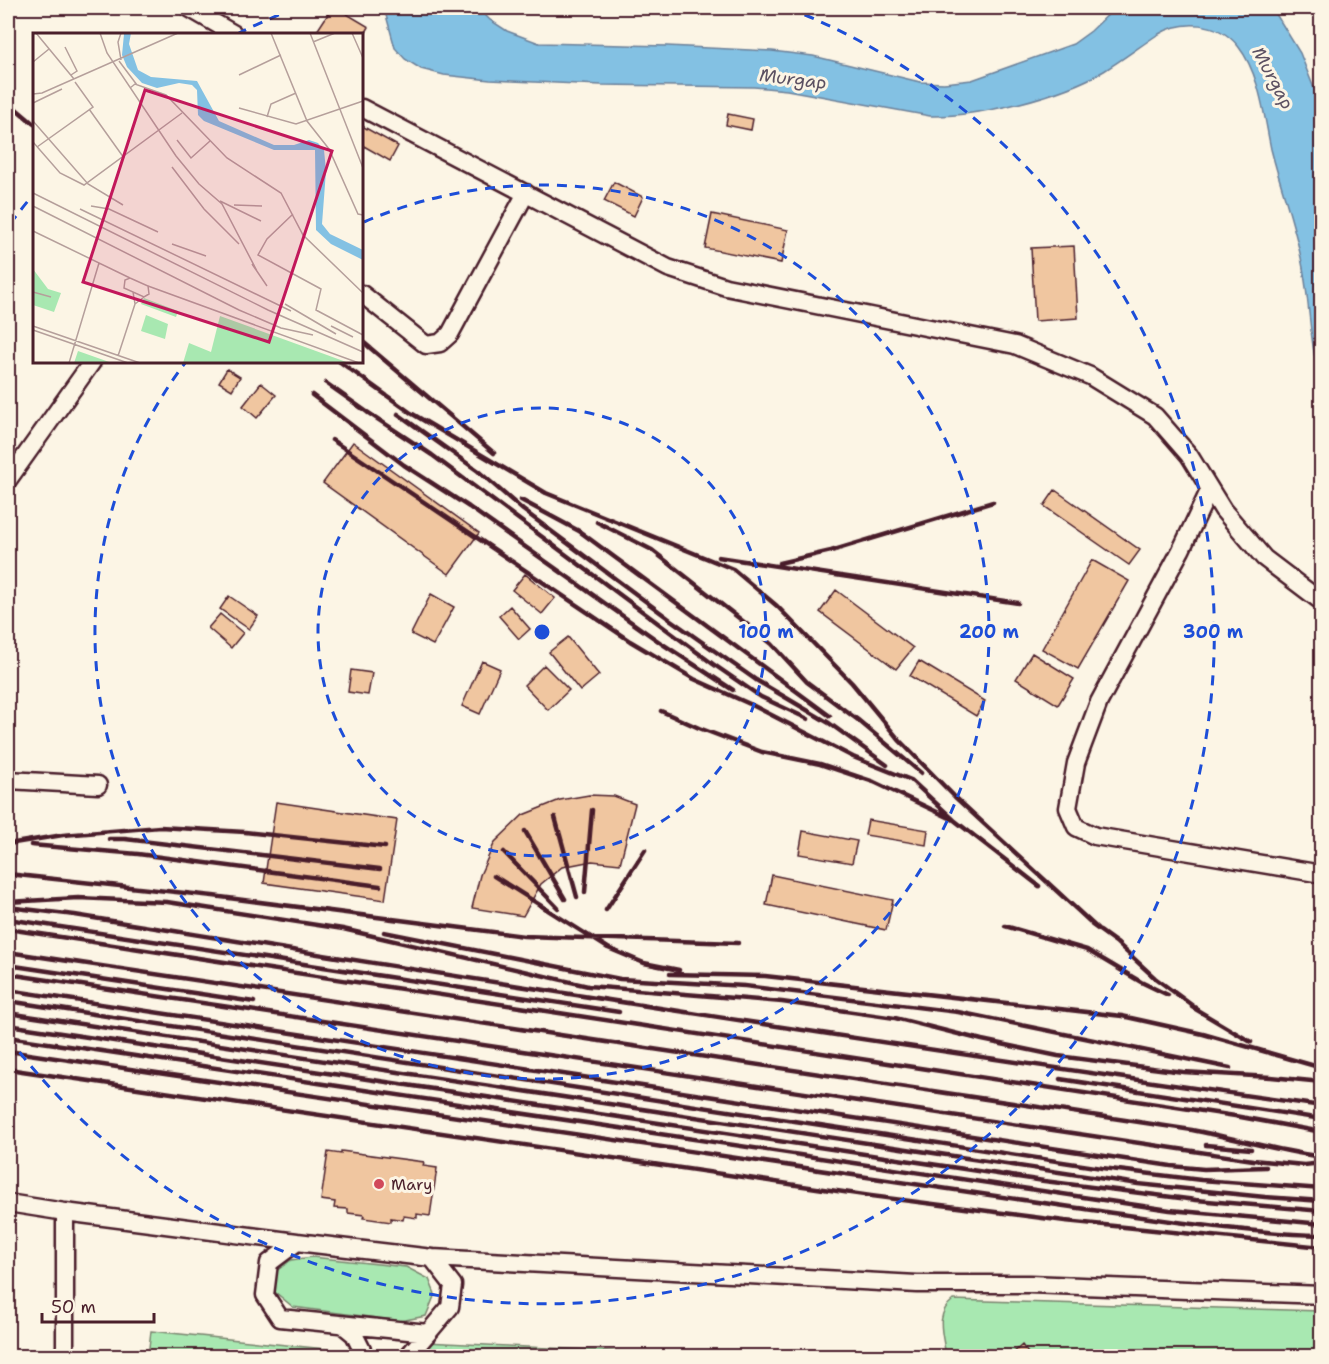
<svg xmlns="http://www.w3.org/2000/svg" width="1329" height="1364" viewBox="0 0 1329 1364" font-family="'Shantell Sans',sans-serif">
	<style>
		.green { fill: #a8e8b1; stroke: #79846e; stroke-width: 1.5 }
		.water { fill: #83c1e3; stroke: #6c8099; stroke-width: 1.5 }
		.building { fill: #f0c6a0; stroke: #4a1f2b; stroke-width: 1.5 }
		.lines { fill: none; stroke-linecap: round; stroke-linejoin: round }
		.minor-casing { stroke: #4a1f2b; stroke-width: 21 }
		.minor { stroke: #fcf5e5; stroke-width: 16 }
		.rail { stroke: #4a1f2b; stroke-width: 4.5 }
		.ring { fill: none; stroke: #1d4ed8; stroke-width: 3; stroke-dasharray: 10 8 }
		.poi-dot { fill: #d1495b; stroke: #fcf5e5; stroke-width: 2 }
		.labels { text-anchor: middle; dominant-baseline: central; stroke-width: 6; stroke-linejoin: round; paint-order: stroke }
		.poi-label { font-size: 16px; fill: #4a1f2b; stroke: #fcf5e5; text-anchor: start }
		.water-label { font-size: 18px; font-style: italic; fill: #5b5062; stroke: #fcf5e5 }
		.inset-road { fill: none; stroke: #b59f9b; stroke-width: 1.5 }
		.view { fill: #c2185b; fill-opacity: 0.15; stroke: #c2185b; stroke-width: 3 }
		.inset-edge { fill: none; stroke: #4a1f2b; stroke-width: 3 }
		.centre { fill: #1d4ed8; stroke: #fcf5e5; stroke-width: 3 }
		.ring-label { font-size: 18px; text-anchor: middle; font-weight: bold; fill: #1d4ed8; stroke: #fcf5e5; stroke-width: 6; stroke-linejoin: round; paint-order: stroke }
	</style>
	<rect width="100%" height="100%" fill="#fcf5e5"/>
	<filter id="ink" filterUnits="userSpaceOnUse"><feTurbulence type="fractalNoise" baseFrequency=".0167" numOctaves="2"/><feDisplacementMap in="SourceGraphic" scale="12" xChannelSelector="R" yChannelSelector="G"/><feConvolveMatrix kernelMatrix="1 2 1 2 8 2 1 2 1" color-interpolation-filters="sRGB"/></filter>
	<g filter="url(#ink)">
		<!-- green -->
		<path class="green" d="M312,1257L406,1267L429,1279L435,1294L426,1316L400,1321L293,1307L275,1292V1272L291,1260Z
			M953,1300L1321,1311V1356H946C943,1334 934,1315 953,1300Z
			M151,1331L345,1351V1356H148Z
			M425,1342L673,1354V1356H424Z"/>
		<!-- water -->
		<path class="water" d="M384,8H478L490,20L507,31L539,43L667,46L772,51L813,56L920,82L944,83L972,80L1073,44L1091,31L1115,8H1269L1276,14L1300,53L1321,106V384C1310,347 1310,306 1303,268C1296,227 1281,189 1271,149C1264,116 1260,74 1238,46C1218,21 1183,19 1157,35C1139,47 1122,60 1104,71C1062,96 978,117 930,116L787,90L754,87L601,85L490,80L444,75L421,69L405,59L395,48Z"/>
		<!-- building -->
		<path class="building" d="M332,8H337L369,27L362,39V34H315Z
			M728,114L753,119L751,130L726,125Z
			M362,126L398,146L390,161L362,145Z
			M614,182L643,197L634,216L604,201Z
			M712,214L788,230L781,263L705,248Z
			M1074,246L1078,318L1035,321L1031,248Z
			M227,369L240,377L232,390L219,382Z
			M261,383L276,395L257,418L243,406Z
			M353,442L479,533L449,574L323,483Z
			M1055,490L1140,550L1129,565L1044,506Z
			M1092,560L1129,581L1078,669L1042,649Z
			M525,574L555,598L542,614L512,590Z
			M836,590L913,648L896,669L820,612Z
			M431,594L454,607L433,645L411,634Z
			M229,596L258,616L249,629L220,609Z
			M510,606L530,629L519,639L499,616Z
			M220,614L243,633L231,648L208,628Z
			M568,637L599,675L580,691L549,652Z
			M1032,653L1074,679L1058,705L1016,679Z
			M482,661L500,669L480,714L462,706Z
			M919,661L985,701L976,716L910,676Z
			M544,665L569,690L548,710L524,685Z
			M351,670L372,673L368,695L348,692Z
			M589,795L614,796L635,804L620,864L592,861L562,867L541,884L523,916L472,908L480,875L495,842L523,815L560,800Z
			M276,802L397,820L385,900L264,883Z
			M868,820L928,830L926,845L865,835Z
			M803,831L857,841L852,863L799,854Z
			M772,875L893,900L886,930L766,905Z
			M341,1151L424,1162L423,1166L437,1168L430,1216L417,1214V1218L404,1216L403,1220L391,1218V1222L363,1218L364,1215L348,1213V1209L334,1208L335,1202L321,1200L328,1152L341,1154Z
			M1022,1345L1030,1356H998V1355H1011Z"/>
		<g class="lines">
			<!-- minor casing -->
			<g class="minor-casing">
				<path id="minor" d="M189,8L234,34
					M362,108L668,268L726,287L1015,345L1090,376L1155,416L1189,455L1223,510L1264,558L1322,602
					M362,294L426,345L440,343L450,334L526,193
					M8,480L92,362
					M1210,489L1181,550L1099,702L1076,763L1068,808L1076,827L1095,836L1322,874
					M8,780L98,785
					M8,1203L65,1212L297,1242
					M65,1212V1356
					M297,1242L432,1258L453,1285L450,1307L428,1333L280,1318L265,1295L269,1263Z
					M432,1258L917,1284H1029L1322,1295
					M343,1325L354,1334L365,1356
					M408,1356L428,1333"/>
			</g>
			<!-- minor -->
			<use href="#minor" class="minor"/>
			<!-- rail -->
			<path class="rail" d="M8,102L34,124
				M362,341L494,453
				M340,362L411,413L546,493L733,569L777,606L852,683L900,741L955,797L1098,929
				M326,383L367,412L432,455L713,664L761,697L808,719
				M312,395L404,465L469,507L661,643L733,690
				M398,414L478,471L523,510L668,618L756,680L829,723L887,765
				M332,440L630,641L694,679L752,705L853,757L911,780L954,820
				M521,500L579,531L830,716
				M597,522L652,550L772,644L807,682L858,720L921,773
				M718,557L1018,603
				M779,563L831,551L993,502
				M661,711L699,728L762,752L820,764L874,782L954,820L1039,886
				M555,817L577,897
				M525,831L565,899
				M109,839H125L380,869
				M8,844L63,835L160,827L245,832L385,847
				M31,845L138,854L380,886
				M504,852L558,908
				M8,874L213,896L524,936L738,943
				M494,876L608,948L644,963L679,970
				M585,892L592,810
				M8,902L78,898L167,902L343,929L588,986L782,1002L895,1018L982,1040L1058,1056L1183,1072L1271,1077L1322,1082
				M16,908L75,915C490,982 905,1048 1322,1106
				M606,910L645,850
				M8,919L619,1012
				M1092,925L1117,943L1155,978L1197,1009
				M1005,926L1087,950L1141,982L1168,995
				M8,929L1235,1116L1322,1132
				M384,932L620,979L745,986L958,1012L1230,1068
				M8,952L1192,1130C1235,1138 1278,1151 1322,1157
				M8,965L254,1002
				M8,974L1253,1160L1304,1165L1322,1163
				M670,974L765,976L1122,1016L1203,1034L1322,1068
				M8,990L1171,1166L1204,1169L1266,1167
				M8,1001L1102,1168L1201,1180L1322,1189
				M1192,1007L1251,1042
				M8,1013L1138,1184L1265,1197L1322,1201
				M8,1025L1044,1181L1196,1200L1322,1211
				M8,1037L1170,1210L1322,1224
				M8,1051L1078,1208C1159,1219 1240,1233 1322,1235
				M8,1069L871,1196L1065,1221L1322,1247
				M1060,1079L1322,1119
				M1206,1145L1251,1149"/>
		</g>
	</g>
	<!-- distance rings -->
	<g class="ring">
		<circle cx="542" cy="632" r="224"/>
		<path d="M364 222A447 447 0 1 1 185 363"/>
		<path d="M10 224A671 671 0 0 1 32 196M237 34A671 671 0 0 1 296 8M788 8A671 671 0 1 1 10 1040"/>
	</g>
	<!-- markers -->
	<circle class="poi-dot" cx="379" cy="1184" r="6"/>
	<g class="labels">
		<!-- poi labels -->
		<g class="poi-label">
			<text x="391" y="1184">Mary</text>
		</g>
		<!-- water labels -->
		<g class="water-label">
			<text transform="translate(1273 78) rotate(62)">Murgap</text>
			<text transform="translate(793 79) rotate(7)">Murgap</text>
		</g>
	</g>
	<!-- overview -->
	<g transform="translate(33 33)">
		<rect width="330" height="330" fill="#fcf5e5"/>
		<path d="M0,236L15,256L28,260L21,279L0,272ZM111,265L145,278L143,284L108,271ZM113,282L135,291L132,306L108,298ZM187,283L316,330H150L156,310L178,319ZM45,318L79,330H41Z" fill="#a8e8b1"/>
		<path d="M98,0L96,11L105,37L118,44L164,48L186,88L241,112H261L276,107L285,110L291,117L293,138L289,191L297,201L330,217V227L298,211L283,197L282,117H241L171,88L165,82L164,57L159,52L146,50L124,55L109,50L94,34L89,22L91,1Z" fill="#83c1e3"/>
		<path class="inset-road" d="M3,0L41,46M67,0L74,20L143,123L166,151L189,171L224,238M88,0L85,9L88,27M238,0L274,88L296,116L325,181L330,182M277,0L330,135M319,0L330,25M280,9L302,0M32,14L44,38L38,42M86,28L104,52M0,29L16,16M206,42L248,22M97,55L102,51L133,62L194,125L248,160L270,202L330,260M0,61L9,60L145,0M0,70L29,56M206,75L263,91L330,68M56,76L91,125M234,84L238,71L263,60M0,88L55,151L90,172M144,107L158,125L177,108M0,109L27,140L51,152L149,80M4,114L60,74L42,49M139,134L171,176L206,211M0,160L235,277L330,319M187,168L228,188M201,172L229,173M0,173L206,277L248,295L280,302M58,173L76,176L125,199M47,176L258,278M260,181L234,206L225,222L288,256L283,277L330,302M0,198L97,245M139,211L173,223M219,231L234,253M97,245L115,253L116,261L111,264L91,255L92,247ZM115,253L326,330M0,259L18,264M100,259L102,271L111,264M252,271L303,301M0,293L107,330M298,293L320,304M0,297L95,330M85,323L102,271M36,330L66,230"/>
		<path class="view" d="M112,57L299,118L236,309L50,249Z"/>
		<rect width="330" height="330" class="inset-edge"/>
	</g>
	<circle cx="542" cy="632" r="9" class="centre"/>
	<g class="ring-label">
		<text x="766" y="638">100 m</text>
		<text x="989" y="638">200 m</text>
		<text x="1213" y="638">300 m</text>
	</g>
	<!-- margin -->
	<rect width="1329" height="1364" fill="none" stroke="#fcf5e5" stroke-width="30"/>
	<rect x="15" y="15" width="1299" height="1334" fill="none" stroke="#4a1f2b" stroke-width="2" filter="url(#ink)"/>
	<!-- scale -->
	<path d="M42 1313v9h112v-9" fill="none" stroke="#4a1f2b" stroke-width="3"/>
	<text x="51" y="1313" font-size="18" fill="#4a1f2b" stroke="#fcf5e5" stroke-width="4.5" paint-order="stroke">50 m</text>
</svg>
